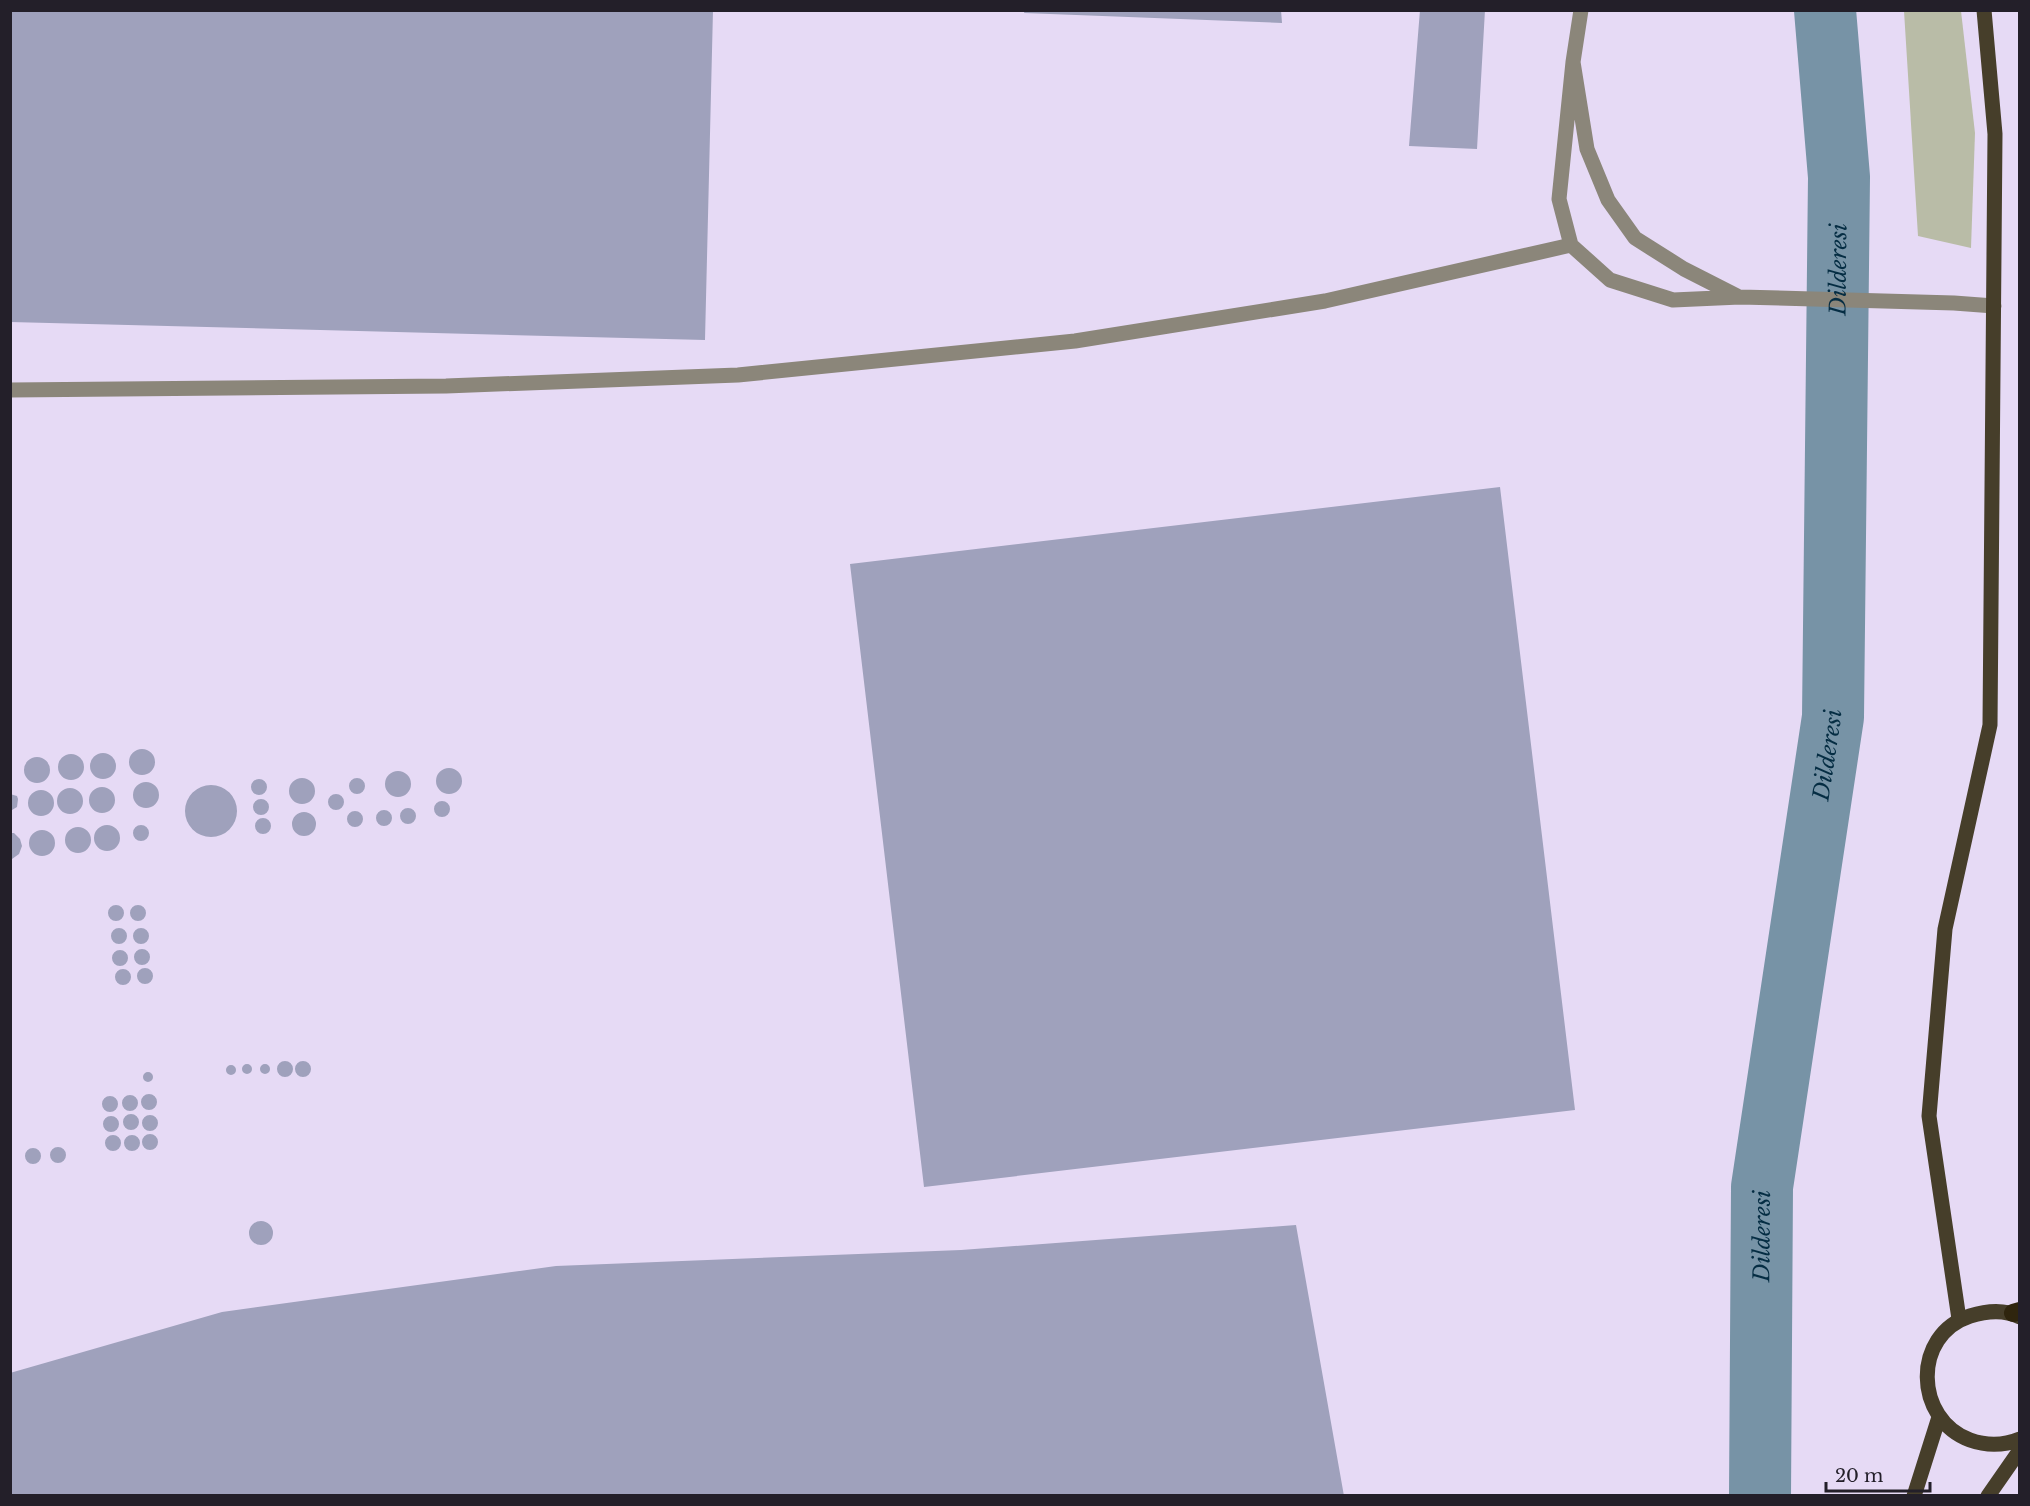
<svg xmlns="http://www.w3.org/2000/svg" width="2030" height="1506" viewBox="0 0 2030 1506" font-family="'Libre Baskerville',serif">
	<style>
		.green { fill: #b9bca7 }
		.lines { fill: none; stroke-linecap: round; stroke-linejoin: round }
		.river { stroke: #7793a6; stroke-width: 62 }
		.building { fill: #9fa1bc }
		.minor { stroke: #8b867a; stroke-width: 15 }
		.major { stroke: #463e2a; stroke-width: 15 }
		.highway { stroke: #2f250e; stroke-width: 18 }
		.labels { text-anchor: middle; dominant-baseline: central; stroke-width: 4.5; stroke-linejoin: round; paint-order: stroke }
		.water-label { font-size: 22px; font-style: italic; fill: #052d43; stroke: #e6daf5 }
	</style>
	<rect width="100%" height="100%" fill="#e6daf5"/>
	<!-- green -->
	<path class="green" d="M1904,11H1961L1975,133L1971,248L1918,236Z"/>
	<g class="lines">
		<!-- river -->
		<path class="river" id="s1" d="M1760,1496L1762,1187L1833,717L1839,177L1825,10"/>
	</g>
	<!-- building -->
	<path class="building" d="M10,10H713L705,340L10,322Z
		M1025,10H1281L1282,23L1024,13Z
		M1420,10H1485L1477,149L1409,146Z
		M1500,487L1575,1110L924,1187L850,564Z
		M129 762a13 13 0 1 1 26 0a13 13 0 1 1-26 0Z
		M90 766a13 13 0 1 1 26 0a13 13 0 1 1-26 0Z
		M58 767a13 13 0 1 1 26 0a13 13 0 1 1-26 0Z
		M24 770a13 13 0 1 1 26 0a13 13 0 1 1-26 0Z
		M436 781a13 13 0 1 1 26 0a13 13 0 1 1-26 0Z
		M385 784a13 13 0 1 1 26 0a13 13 0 1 1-26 0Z
		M289 791a13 13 0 1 1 26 0a13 13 0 1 1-26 0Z
		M349 786a8 8 0 1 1 16 0a8 8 0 1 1-16 0Z
		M251 787a8 8 0 1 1 16 0a8 8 0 1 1-16 0Z
		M133 795a13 13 0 1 1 26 0a13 13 0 1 1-26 0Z
		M185 811a26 26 0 1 1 52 0a26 26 0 1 1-52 0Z
		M89 800a13 13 0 1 1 26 0a13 13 0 1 1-26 0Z
		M57 801a13 13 0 1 1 26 0a13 13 0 1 1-26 0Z
		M28 803a13 13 0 1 1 26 0a13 13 0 1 1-26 0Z
		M10,794L17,796L18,799L17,807L12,810H10Z
		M328 802a8 8 0 1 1 16 0a8 8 0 1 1-16 0Z
		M253 807a8 8 0 1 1 16 0a8 8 0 1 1-16 0Z
		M434 809a8 8 0 1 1 16 0a8 8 0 1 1-16 0Z
		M400 816a8 8 0 1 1 16 0a8 8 0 1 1-16 0Z
		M376 818a8 8 0 1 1 16 0a8 8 0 1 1-16 0Z
		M347 819a8 8 0 1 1 16 0a8 8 0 1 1-16 0Z
		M292 824a12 12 0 1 1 24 0a12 12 0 1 1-24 0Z
		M255 826a8 8 0 1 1 16 0a8 8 0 1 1-16 0Z
		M94 838a13 13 0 1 1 26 0a13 13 0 1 1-26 0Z
		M133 833a8 8 0 1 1 16 0a8 8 0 1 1-16 0Z
		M65 840a13 13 0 1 1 26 0a13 13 0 1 1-26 0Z
		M29 843a13 13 0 1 1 26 0a13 13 0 1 1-26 0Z
		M10,833H14L20,839L22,846L19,854L12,859H10Z
		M108 913a8 8 0 1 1 16 0a8 8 0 1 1-16 0Z
		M130 913a8 8 0 1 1 16 0a8 8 0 1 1-16 0Z
		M111 936a8 8 0 1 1 16 0a8 8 0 1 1-16 0Z
		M133 936a8 8 0 1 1 16 0a8 8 0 1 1-16 0Z
		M134 957a8 8 0 1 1 16 0a8 8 0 1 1-16 0Z
		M112 958a8 8 0 1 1 16 0a8 8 0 1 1-16 0Z
		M137 976a8 8 0 1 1 16 0a8 8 0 1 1-16 0Z
		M115 977a8 8 0 1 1 16 0a8 8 0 1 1-16 0Z
		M295 1069a8 8 0 1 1 16 0a8 8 0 1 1-16 0Z
		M277 1069a8 8 0 1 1 16 0a8 8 0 1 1-16 0Z
		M242 1069a5 5 0 1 1 10 0a5 5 0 1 1-10 0Z
		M260 1069a5 5 0 1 1 10 0a5 5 0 1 1-10 0Z
		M226 1070a5 5 0 1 1 10 0a5 5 0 1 1-10 0Z
		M143 1077a5 5 0 1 1 10 0a5 5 0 1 1-10 0Z
		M141 1102a8 8 0 1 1 16 0a8 8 0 1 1-16 0Z
		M122 1103a8 8 0 1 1 16 0a8 8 0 1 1-16 0Z
		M102 1104a8 8 0 1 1 16 0a8 8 0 1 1-16 0Z
		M123 1122a8 8 0 1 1 16 0a8 8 0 1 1-16 0Z
		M142 1123a8 8 0 1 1 16 0a8 8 0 1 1-16 0Z
		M103 1124a8 8 0 1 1 16 0a8 8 0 1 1-16 0Z
		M142 1142a8 8 0 1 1 16 0a8 8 0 1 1-16 0Z
		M124 1143a8 8 0 1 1 16 0a8 8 0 1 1-16 0Z
		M105 1143a8 8 0 1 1 16 0a8 8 0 1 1-16 0Z
		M50 1155a8 8 0 1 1 16 0a8 8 0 1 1-16 0Z
		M25 1156a8 8 0 1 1 16 0a8 8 0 1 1-16 0Z
		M249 1233a12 12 0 1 1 24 0a12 12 0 1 1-24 0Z
		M1296,1225L1344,1496H10V1373L222,1312L556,1266L961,1250Z"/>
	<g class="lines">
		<!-- minor -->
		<path class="minor" d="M1581,10L1573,62L1587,149L1608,200L1635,238L1684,269L1737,296
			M1573,62L1559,199L1571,245L1610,280L1673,300L1740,297L1954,303L1994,306
			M10,390L446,386L738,375L1075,341L1325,301L1571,245"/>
		<!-- major -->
		<path class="major" d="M2020,1317C2004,1309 1986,1311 1970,1316C1912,1335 1914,1419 1970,1440C1987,1446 2003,1446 2020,1439
			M1959,1319L1929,1116L1945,929L1990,725L1995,134L1984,10
			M1914,1496L1939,1417
			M1988,1496L2020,1450"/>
		<!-- highway -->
		<path class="highway" d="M2013,1313L2020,1311"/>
	</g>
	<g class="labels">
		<!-- water labels -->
		<g class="water-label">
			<text stroke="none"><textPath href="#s1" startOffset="1232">Dilderesi</textPath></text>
			<text stroke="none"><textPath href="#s1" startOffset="746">Dilderesi</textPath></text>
			<text stroke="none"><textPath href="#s1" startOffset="260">Dilderesi</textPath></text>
		</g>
	</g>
	<!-- border -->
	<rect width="2030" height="1506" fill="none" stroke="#231f29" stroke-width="24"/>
	<!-- scale -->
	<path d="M1826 1482v9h104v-9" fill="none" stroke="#231f29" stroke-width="3"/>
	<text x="1835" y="1482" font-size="18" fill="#231f29" stroke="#e6daf5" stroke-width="4.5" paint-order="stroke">20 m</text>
</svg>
